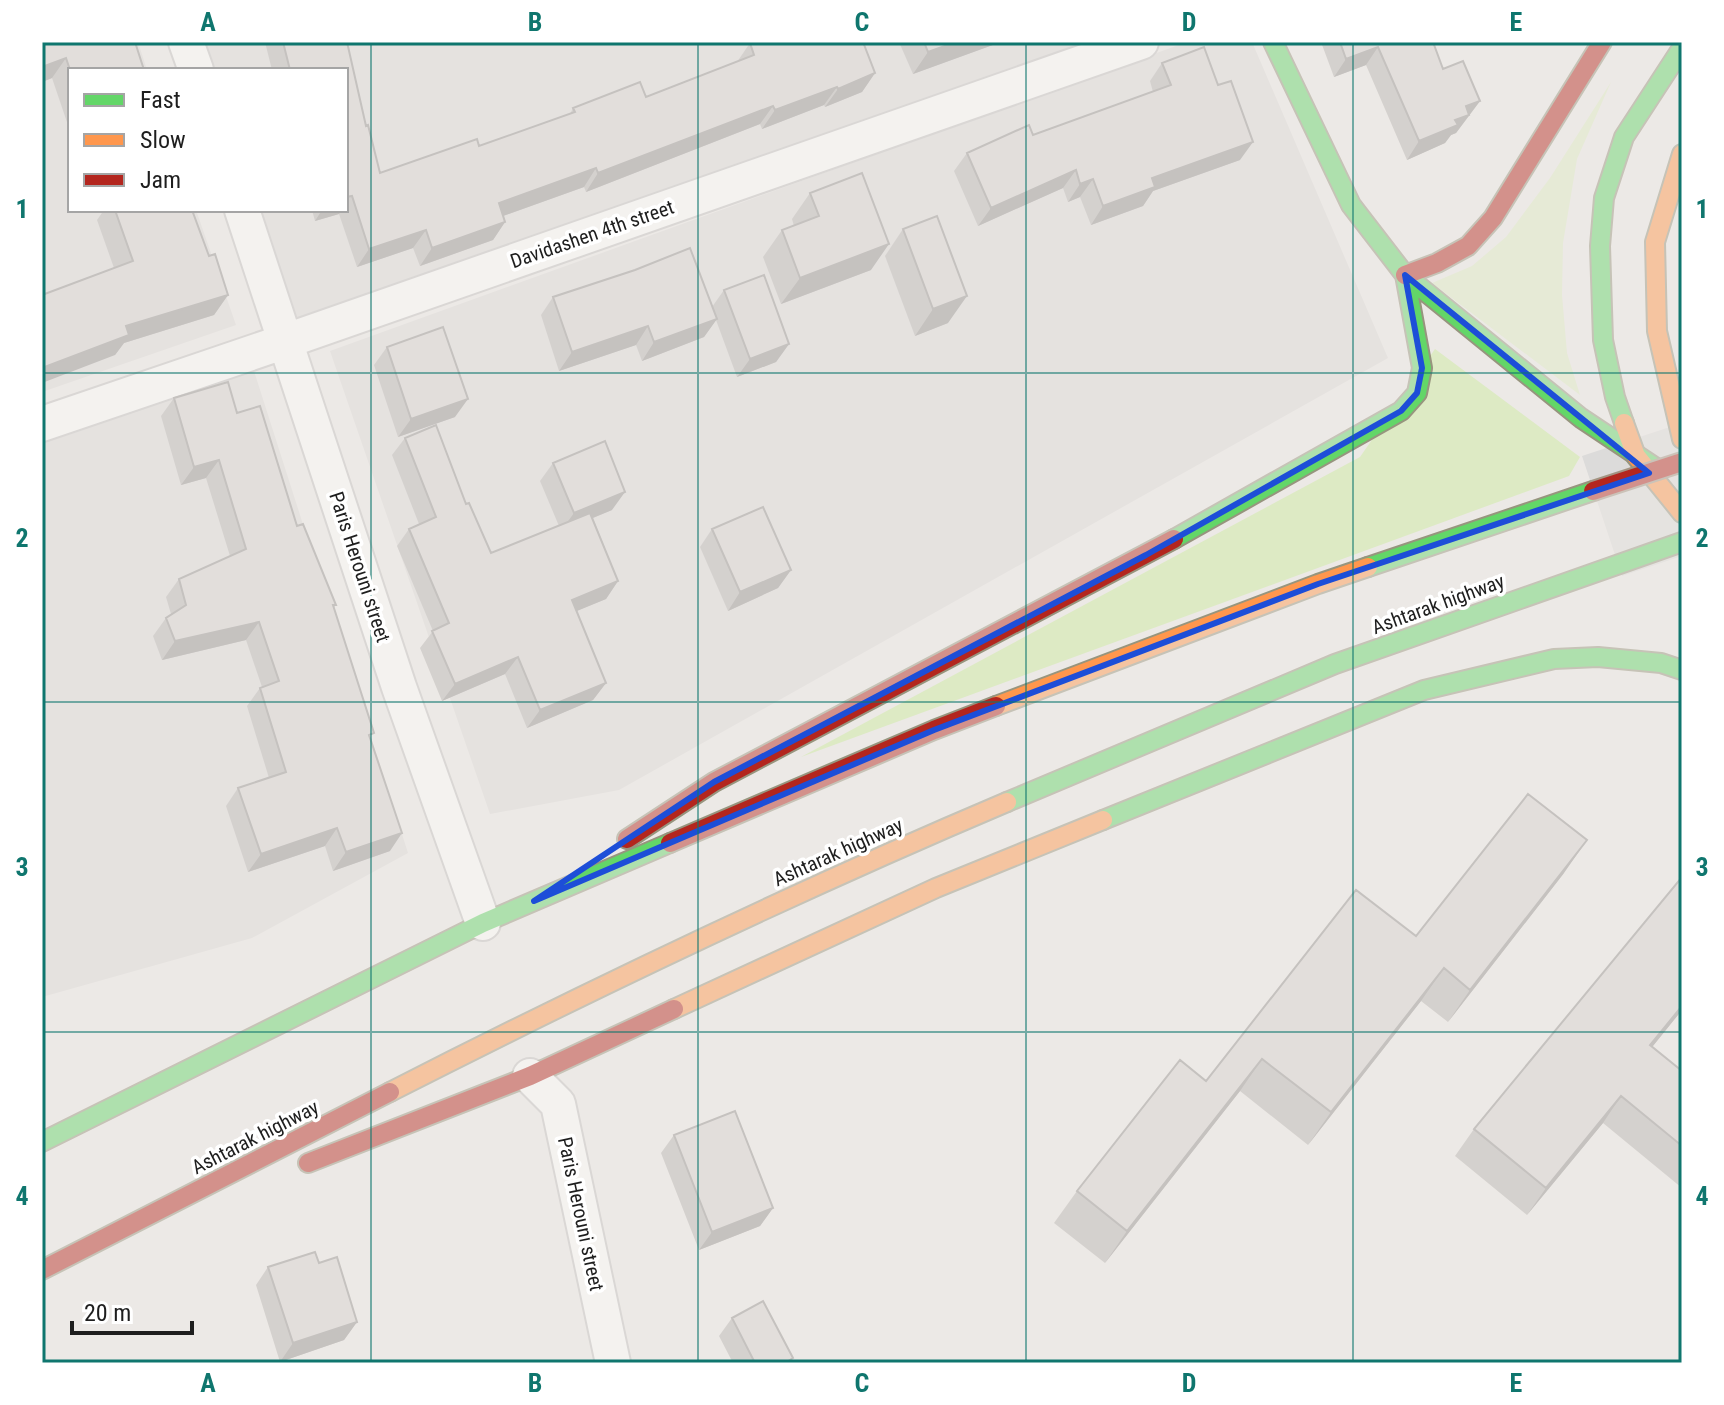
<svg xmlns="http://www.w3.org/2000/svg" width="1724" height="1405" viewBox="0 0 1724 1405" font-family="'Roboto Condensed',sans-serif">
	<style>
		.residential { fill: #dbd9d8 }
		.grass { fill: #ddeac4 }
		.pier { fill: #dcdbda }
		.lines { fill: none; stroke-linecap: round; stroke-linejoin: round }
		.street-casing { stroke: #c3c2c1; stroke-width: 38 }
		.fast-casing { stroke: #97957e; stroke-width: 22 }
		.slow-casing { stroke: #97957e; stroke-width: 22 }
		.jam-casing { stroke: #97957e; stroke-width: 22 }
		.street { stroke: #fcfcfb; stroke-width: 34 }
		.fast { stroke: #63d668; stroke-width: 18 }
		.slow { stroke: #ff974d; stroke-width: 18 }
		.jam { stroke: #b3261e; stroke-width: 18 }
		.jam-bridge-casing { stroke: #a29482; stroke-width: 22; stroke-linecap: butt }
		.jam-bridge { stroke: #b3261e; stroke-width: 18 }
		.wall { fill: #b7b4b2 }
		.shaded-wall { fill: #959291 }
		.building { fill: #d5d1cf; stroke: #959291; stroke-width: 2 }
		.marked { fill: none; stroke: #1d4ed8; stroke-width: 6; stroke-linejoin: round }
		.grid { fill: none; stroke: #0f766e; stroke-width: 2; stroke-opacity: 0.55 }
		.labels { text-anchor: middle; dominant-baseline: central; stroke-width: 7; stroke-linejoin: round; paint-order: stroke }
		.street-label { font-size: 20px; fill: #1e1e1e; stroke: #fff }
		.neatline { fill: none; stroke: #0f766e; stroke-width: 3 }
		.grid-label { font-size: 26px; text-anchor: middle; font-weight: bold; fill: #0f766e }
	</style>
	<rect width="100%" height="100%" fill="#ece9e6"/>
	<!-- residential -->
	<path class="residential" d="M42,42H138L147,70H70V210H196L236,325L42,392Z
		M200,42H1102L294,321L256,210H346V70H209Z
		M1187,42H1252L1388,358L619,790L490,814L330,351Z
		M254,371L408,853L252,938L42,997V442Z"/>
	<!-- grass -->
	<path class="grass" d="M1611,82L1577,159L1563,243L1562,295L1567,353L1580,395L1432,283L1472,266L1506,237L1550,178Z
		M1435,349L1580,457L1569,476L801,757L1360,457Z"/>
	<!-- pier -->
	<path class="pier" d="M1682,423V556L1622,576L1582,456Z"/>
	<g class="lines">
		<!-- street casing -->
		<g class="street-casing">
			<path id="street" d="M186,42L196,70
				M242,210L399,687L483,923
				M42,424L286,341L1141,42
				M530,1076L558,1104L613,1363"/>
		</g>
		<!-- fast casing -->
		<g class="fast-casing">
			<path id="fast" d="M1273,42L1351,205L1405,275L1581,418L1656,468
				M1624,423L1615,397L1603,340L1600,246L1604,198L1624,137L1682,48
				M1174,539L1401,411L1417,393L1422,368L1405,275
				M1368,567L1593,491
				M1007,802L1335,664L1682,542
				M1103,820L1424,690L1554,659L1598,657L1661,663L1682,670
				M42,1142L483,923L670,843"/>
		</g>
		<!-- slow casing -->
		<g class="slow-casing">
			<path id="slow" d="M1682,154L1655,242L1657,331L1682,439
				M1624,423L1636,456L1682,513
				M996,706L1318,584L1368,567
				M674,1009L936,888L1103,820
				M390,1092C592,989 797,891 1007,802"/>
		</g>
		<!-- jam casing -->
		<g class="jam-casing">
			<path id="jam" d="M1405,275L1437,263L1468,246L1493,218L1602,42
				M627,839L714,782L1174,539
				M670,843L934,730L996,706
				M308,1163L530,1076L674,1009
				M42,1270L390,1092"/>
		</g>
		<!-- street -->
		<use href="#street" class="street"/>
		<!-- fast -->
		<use href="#fast" class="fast"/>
		<!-- slow -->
		<use href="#slow" class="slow"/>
		<!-- jam -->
		<use href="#jam" class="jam"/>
		<!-- jam-bridge casing -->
		<g class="jam-bridge-casing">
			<path id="jam-bridge" d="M1593,491L1682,462"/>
		</g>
		<!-- jam-bridge -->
		<use href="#jam-bridge" class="jam-bridge"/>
	</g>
	<!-- wall -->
	<path class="wall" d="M42,42H135L70,70V131L52,78L42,82Z
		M265,42H347L366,126L380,173L479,146L570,114L573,108L646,97L737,62L750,43L875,73L862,92L825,107L824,105L762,129L760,124L586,192L584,187L503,216L505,222L493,240L420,266L413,248L357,267L339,214L315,221L312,210H346V70H272Z
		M899,42H1001L913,74Z
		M1321,42H1433L1443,69L1480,101L1456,133L1451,135L1445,143L1407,160L1366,65L1334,77Z
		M1162,63L1240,160L1153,191L1143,206L1091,225L1080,197L1068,202L1063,188L978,226L954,171L967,153L1033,135L1153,92L1150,81Z
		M810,193L871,270L781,304L763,257L782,230L794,226L792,219Z
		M104,210H192L209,256L228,295L214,315L124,343L115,355L114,268L97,220Z
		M903,229L948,323L915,336L885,256Z
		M724,290L789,344L776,362L737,377L716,320L704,337L642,361L636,345L559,371L541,315L553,297L712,307Z
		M387,347L455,417L398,437L374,365Z
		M174,398L237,413L297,526L336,605L333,608L370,739L390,851L333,871L325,846L248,872L226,806L238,788L269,778L247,706L260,688L262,687L246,640L162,660L153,636L166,618L171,614L166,597L179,579L230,556L206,478L181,485L161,416Z
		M405,438L466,504L491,553L559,526L540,481L553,463L612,510L593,518L618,581L606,599L576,611L606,683L593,700L527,728L505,674L442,701L420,648L433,631L397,546L409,529L419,524L392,455Z
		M712,529L791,570L778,588L728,611L700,547Z
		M1564,873L1448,1022L1421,1001L1308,1145L1240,1091L1105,1263L1054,1223L1077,1191L1206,1081L1416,936Z
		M1682,1010L1652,1047L1682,1071V1188L1603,1123L1527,1215L1455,1156L1474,1129Z
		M674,1135L773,1208L760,1226L699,1250L661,1153Z
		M319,1263L357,1322L344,1340L280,1362L256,1285L268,1267Z
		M732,1318L793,1358L790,1363H733L719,1336Z"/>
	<!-- shaded-wall -->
	<path class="shaded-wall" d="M956,42H1001L913,74L928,52Z
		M1378,47L1366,65L1334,77L1346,59Z
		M66,58L52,78L42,82V67Z
		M875,73L862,92L825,107L838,89Z
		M837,87L824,105L762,129L775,110Z
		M1480,101L1456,133L1451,135L1445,143L1407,160L1419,141L1466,106Z
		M773,106L760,124L586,192L598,173Z
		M1253,142L1240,160L1153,191L1143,206L1091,225L1103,206L1152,178Z
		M596,168L584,187L486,222L499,203Z
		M1076,170L1063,188L978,226L991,208Z
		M1093,179L1080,197L1068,202L1080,184Z
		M322,210H342L339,214L315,221Z
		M505,222L493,240L420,266L432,248Z
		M426,230L413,248L357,267L369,249Z
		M889,244L871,270L781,304L800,278Z
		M228,295L214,315L124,343L115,355L42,383V368L126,326Z
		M967,296L948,323L915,336L933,309Z
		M717,319L704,337L642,361L654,342Z
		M648,326L636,345L559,371L572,352Z
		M789,344L776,362L737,377L750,359Z
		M468,399L455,417L398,437L411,419Z
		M219,460L206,478L181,485L194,467Z
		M625,492L612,510L561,531L574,513Z
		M791,570L778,588L728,611L740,592Z
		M618,581L606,599L560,618L572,600Z
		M259,622L246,640L162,660L175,641Z
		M518,657L505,674L442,701L455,684Z
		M606,683L593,700L527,728L540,710Z
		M337,828L325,846L248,872L261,854Z
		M402,833L390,851L333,871L346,852Z
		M1587,840L1564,873L1448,1022L1470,990Z
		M1444,968L1421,1001L1308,1145L1331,1112Z
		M1682,1006V1010L1632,1072L1650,1045Z
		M1262,1059L1240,1091L1105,1263L1127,1231Z
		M1621,1096L1603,1123L1527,1215L1546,1188Z
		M773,1208L760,1226L699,1250L712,1232Z
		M357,1322L344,1340L280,1362L293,1343Z"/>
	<!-- building -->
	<path class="building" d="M42,42H135L144,70H70L66,58L42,67Z
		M283,42H347L366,126L368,125L380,173L477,139L479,146L575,112L573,108L640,82L646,97L754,55L750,43L752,42H863L875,73L838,89L837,87L775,110L773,106L598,173L596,168L499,203L505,222L432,248L426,230L369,249L352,196L346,197V70H290Z
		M924,42H956L928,52Z
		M1340,42H1433L1443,69L1463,61L1480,101L1466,106L1469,115L1455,120L1458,125L1419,141L1378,47L1346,59Z
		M1204,47L1218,85L1231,81L1253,142L1152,178L1155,187L1103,206L1093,179L1080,184L1076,170L991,208L967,153L1029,125L1033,135L1171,85L1162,63Z
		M862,173L889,244L800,278L782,230L819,216L810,193Z
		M115,210H192L209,256L215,254L228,295L126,326L129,335L42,368V295L133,261Z
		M937,216L967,296L933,309L903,229Z
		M690,248L717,319L654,342L648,326L572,352L553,297L635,270Z
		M764,275L789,344L750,359L724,290Z
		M443,327L468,399L411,419L387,347Z
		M228,382L237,413L260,406L297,526L303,524L336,605H333L374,733L369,735L402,833L346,852L337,828L261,854L238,788L286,772L260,688L279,681L259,622L175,641L166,618L186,605L179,579L246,549L219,460L194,467L174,398Z
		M436,425L466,504L469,503L491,553L590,513L618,581L572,600L606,683L540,710L518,657L455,684L432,631L449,623L409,529L436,517L405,438Z
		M605,441L625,492L574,513L553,463Z
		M763,507L791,570L740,592L712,529Z
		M1528,794L1587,840L1470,990L1444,968L1331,1112L1262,1059L1127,1231L1077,1191L1180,1060L1206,1081L1356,890L1416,936Z
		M1682,877V1006L1650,1045L1682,1071V1146L1621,1096L1546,1188L1474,1129Z
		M735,1111L773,1208L712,1232L674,1135Z
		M315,1252L319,1263L337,1257L357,1322L293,1343L268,1267Z
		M763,1301L793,1358L785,1363H755L732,1318Z"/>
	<!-- marked area -->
	<path d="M0 0H1724V1405H0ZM1405,275L1649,473L1318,584L934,730L534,901L714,782L1146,555L1401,411L1417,393L1422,368Z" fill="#ece9e6" fill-opacity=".55" fill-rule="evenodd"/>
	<path class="marked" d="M1405,275L1649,473L1318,584L934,730L534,901L714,782L1146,555L1401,411L1417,393L1422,368Z"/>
	<!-- grid -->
	<path class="grid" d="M371,42V1363M698,42V1363M1026,42V1363M1353,42V1363M42,373H1682M42,702H1682M42,1032H1682"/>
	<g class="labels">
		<!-- street labels -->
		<g class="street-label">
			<text transform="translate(592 234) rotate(-19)">Davidashen 4th street</text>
			<text transform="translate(360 567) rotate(72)">Paris Herouni street</text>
			<text transform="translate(1438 604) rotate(-20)">Ashtarak highway</text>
			<text transform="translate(838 852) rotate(-24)">Ashtarak highway</text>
			<text transform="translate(255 1137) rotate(-27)">Ashtarak highway</text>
			<text transform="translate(581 1214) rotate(78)">Paris Herouni street</text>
		</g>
	</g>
	<!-- border -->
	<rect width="1724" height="1405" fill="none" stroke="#ffffff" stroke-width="88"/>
	<!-- legend -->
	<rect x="68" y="68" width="280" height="144" fill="#ffffff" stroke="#a5a5a5" stroke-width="2"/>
	<rect x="84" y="94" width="40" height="12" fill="#63d668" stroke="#a5a5a5" stroke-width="2"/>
	<text x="140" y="108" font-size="24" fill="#1e1e1e">Fast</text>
	<rect x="84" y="134" width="40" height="12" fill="#ff974d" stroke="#a5a5a5" stroke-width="2"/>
	<text x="140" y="148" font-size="24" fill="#1e1e1e">Slow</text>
	<rect x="84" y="174" width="40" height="12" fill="#b3261e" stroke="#a5a5a5" stroke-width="2"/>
	<text x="140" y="188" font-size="24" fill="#1e1e1e">Jam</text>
	<!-- scale -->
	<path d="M72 1321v12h120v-12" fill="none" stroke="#1e1e1e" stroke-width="4"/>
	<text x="84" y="1321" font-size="24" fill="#1e1e1e" stroke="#ffffff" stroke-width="6" paint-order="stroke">20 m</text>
	<rect x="44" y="44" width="1636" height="1317" class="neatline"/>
	<g class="grid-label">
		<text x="208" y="31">A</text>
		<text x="535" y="31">B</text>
		<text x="862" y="31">C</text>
		<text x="1189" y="31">D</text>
		<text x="1516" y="31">E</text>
		<text x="22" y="218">1</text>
		<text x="1702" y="218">1</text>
		<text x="22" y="547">2</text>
		<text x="1702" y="547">2</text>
		<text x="22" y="876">3</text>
		<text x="1702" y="876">3</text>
		<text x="22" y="1205">4</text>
		<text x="1702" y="1205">4</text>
		<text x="208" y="1392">A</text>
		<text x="535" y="1392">B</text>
		<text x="862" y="1392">C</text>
		<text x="1189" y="1392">D</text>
		<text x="1516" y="1392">E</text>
	</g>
</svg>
